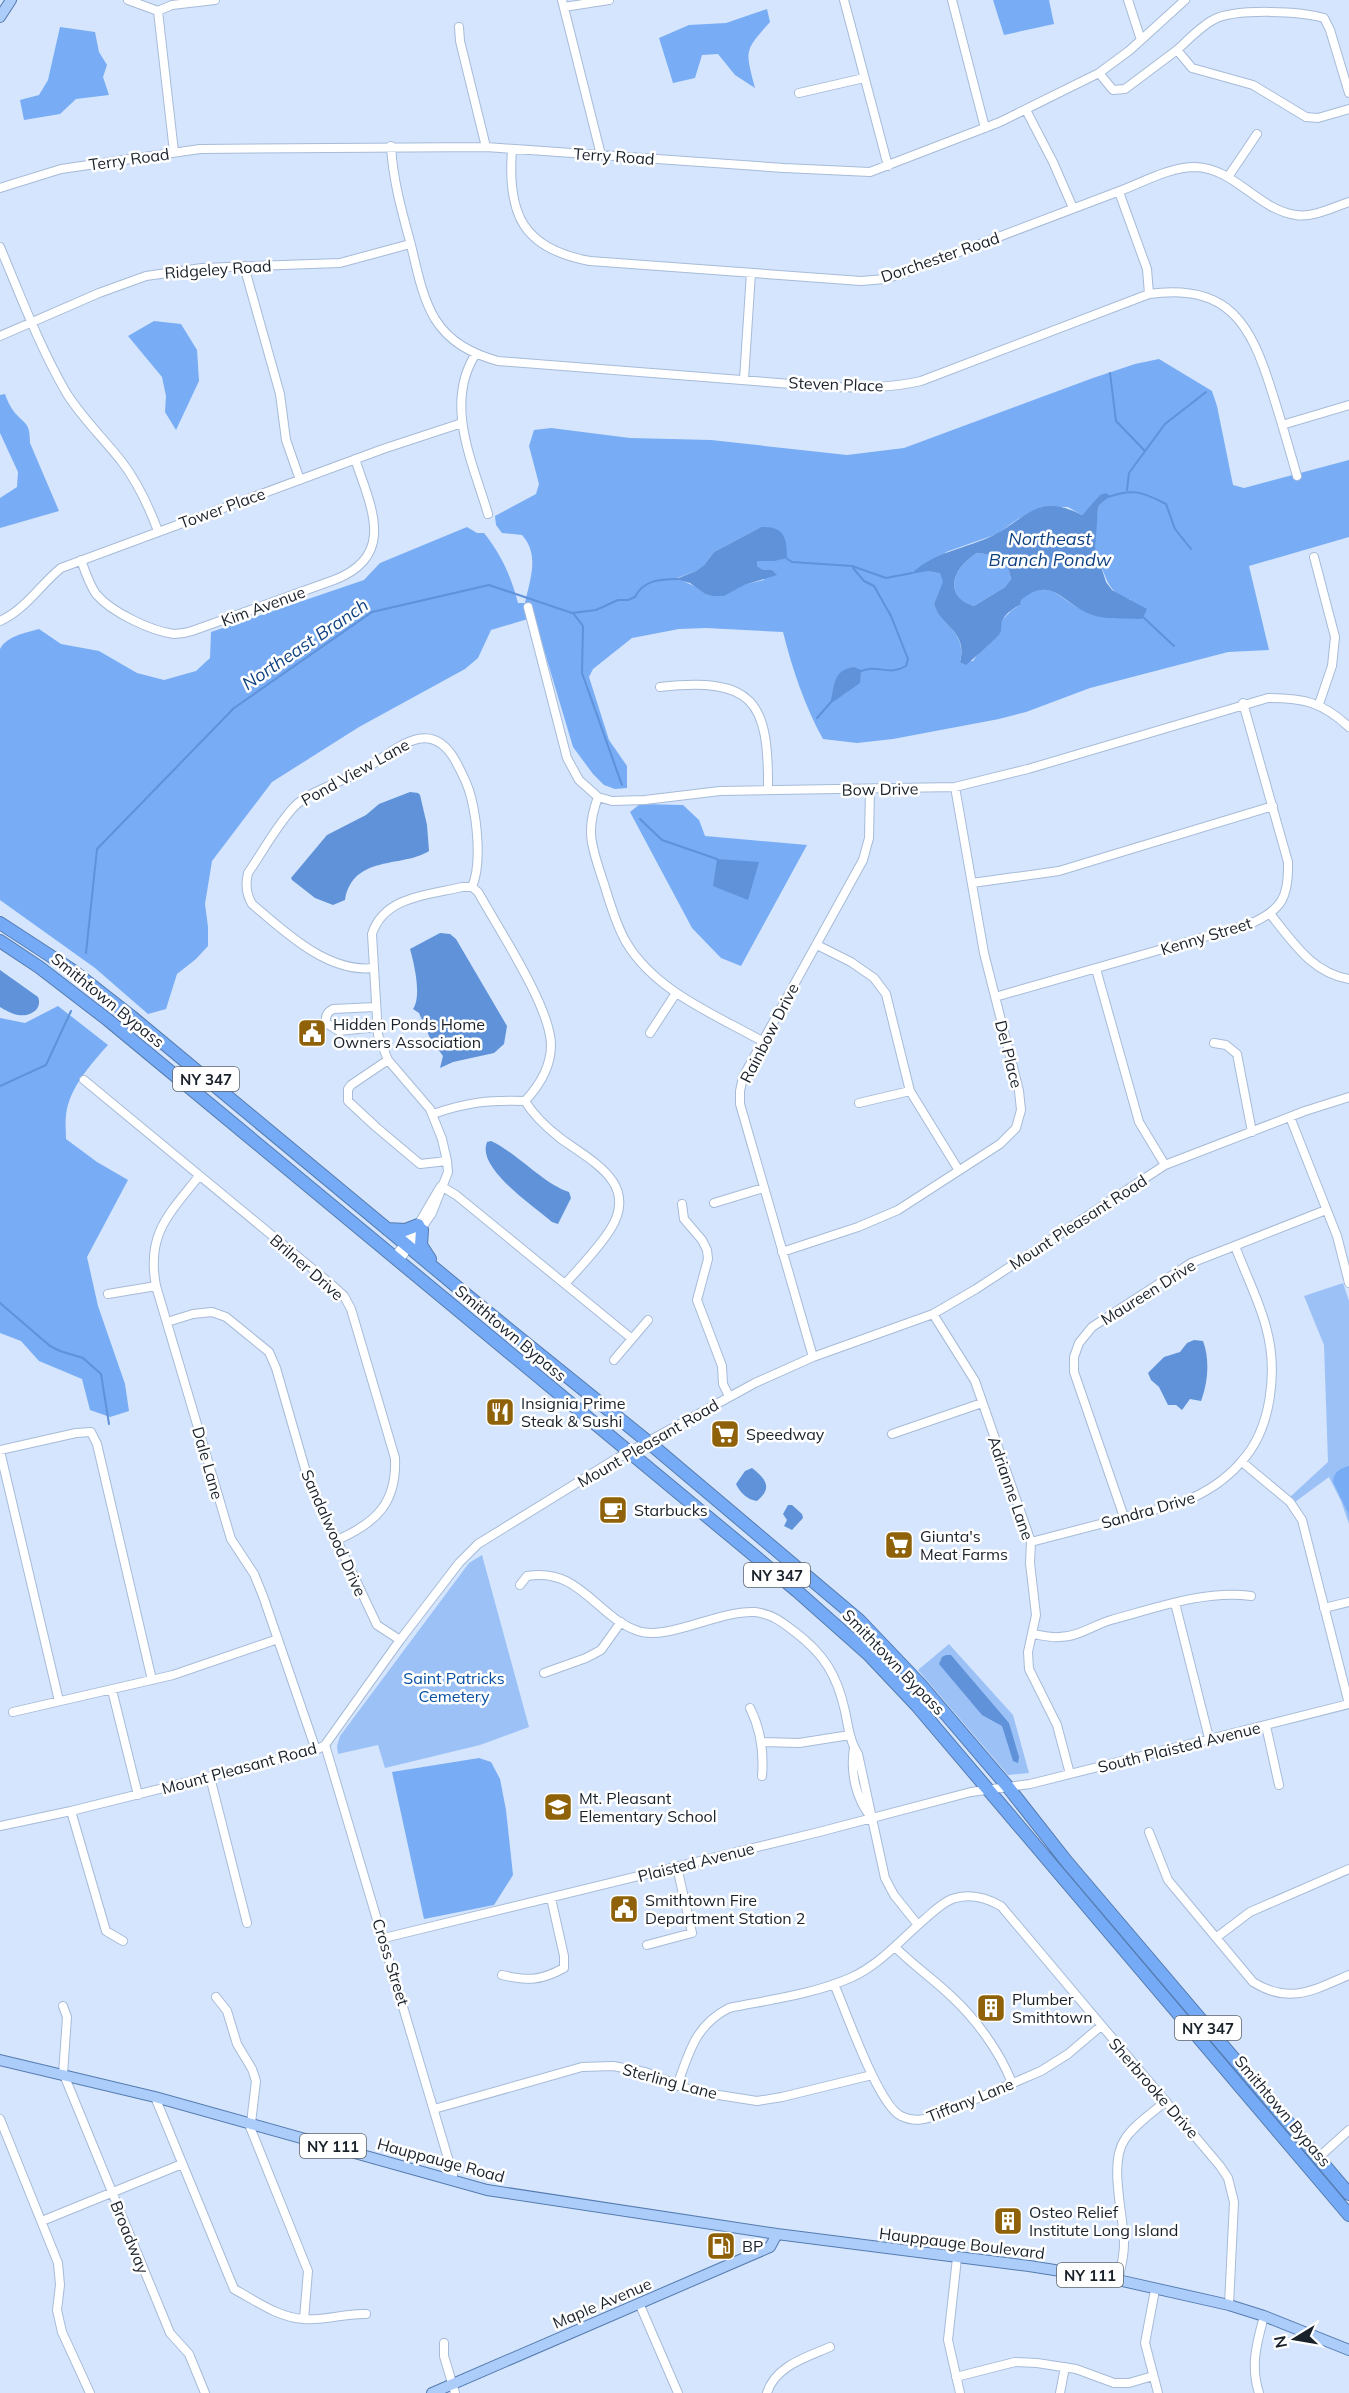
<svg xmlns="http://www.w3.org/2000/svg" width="1349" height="2393" viewBox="0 0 1349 2393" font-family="Mulish,sans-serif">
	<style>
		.green { fill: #9cc1f6 }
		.forest { fill: #78acf5; fill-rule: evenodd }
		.water { fill: #5f92d8; fill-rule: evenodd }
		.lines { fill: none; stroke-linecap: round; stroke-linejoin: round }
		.stream { stroke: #5f92d8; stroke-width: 2 }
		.minor-casing { stroke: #a7bbd8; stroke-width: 10 }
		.major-casing { stroke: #557baf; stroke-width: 12 }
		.highway-casing { stroke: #557baf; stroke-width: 14 }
		.minor { stroke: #fff; stroke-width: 8 }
		.major { stroke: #accdfa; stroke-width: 10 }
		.highway { stroke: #75abf6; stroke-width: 12 }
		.labels { text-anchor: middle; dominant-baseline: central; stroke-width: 5; stroke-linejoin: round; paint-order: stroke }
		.shield { fill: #fff; stroke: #5e646b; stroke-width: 1.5 }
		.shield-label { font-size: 15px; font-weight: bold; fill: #19212b }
		.street-label { font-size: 16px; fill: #19212b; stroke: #fff }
		.poi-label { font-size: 16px; fill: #19212b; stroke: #fff; text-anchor: start }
		.park-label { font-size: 16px; fill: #0850a3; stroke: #fff }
		.water-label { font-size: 18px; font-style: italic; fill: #104282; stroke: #fff }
	</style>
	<rect width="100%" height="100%" fill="#d4e5fd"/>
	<!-- green -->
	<path class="green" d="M1343,1283L1349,1301V1524L1341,1501L1329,1477L1295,1502L1290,1497L1328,1462L1324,1345L1304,1296Z
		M482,1555L529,1727L480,1745L385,1768L378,1745L338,1754L337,1746L340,1736L469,1563Z
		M949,1644L1013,1715L1029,1773L1008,1775L918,1670Z"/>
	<!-- forest -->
	<path class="forest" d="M993,0H1049L1054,24L1004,35Z
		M767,9L770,22C744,51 745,50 755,88L735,75L718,54L702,55L695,78L673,83L659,38L689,25L726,23Z
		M60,27L95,32L99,52L107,65L103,77L109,95L76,99L60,114L24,120L20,100L39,95L48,80Z
		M154,321L181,324L197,350L199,381L176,430L165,412L166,396L162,377L128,336Z
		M1159,359L1212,391L1217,406L1233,485L1244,488L1349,460V537L1249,566L1269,650L1228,652L1090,688L1026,712L999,719L893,739L857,743L823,739C805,707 792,668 783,632L706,628L679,629L632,638L593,669L589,677L609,740L627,766V788L615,789L604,785L593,774L573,747L536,623L531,618L491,630L478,658L465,669L359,727L272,782L212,861L205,904L208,927V946L196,959L177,974L166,1009L148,1014L95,968L0,900V649C7,636 25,633 39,629L61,644L99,651L137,673L164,680L196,671L210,658L211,632L364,580L380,563L467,527L477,533H484C501,554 511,576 518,603H525C530,579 540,555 522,535L502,533L496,525L495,516L536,494L539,484L529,446L534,430L551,428L630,438L711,440L847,455L904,448L1093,378L1135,364ZM1100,496C1098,511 1094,533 1095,548C1095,557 1100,563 1103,571C1110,588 1112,593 1131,600L1128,618C1113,618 1096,617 1082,610C1057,597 1049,577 1020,600V605L1012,610L1002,620L999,635L981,649L973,661L960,662C967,630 942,628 934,604L944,582L940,572L928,571L946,552L997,534L1018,519L1042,507H1068L1082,515ZM761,527L774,561H757V566L762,570L764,580L743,585L723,596L705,594L696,587L677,578L696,571L704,565L714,552Z
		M5,394C7,400 10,407 15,413C26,425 30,423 30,443L59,511L0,528V498L17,487L18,472L0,433V395Z
		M977,553C996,555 1008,559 1011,579L1005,587L974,606C941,595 954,567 977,553Z
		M640,804L683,805L699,820L705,836L807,845L741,966L721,958L692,928L630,812Z
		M58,1006L108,1045C91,1064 69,1088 66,1115C65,1123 66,1131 66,1139L97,1162L128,1180L87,1257L98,1306L125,1384L129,1411L110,1417L90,1410L82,1379L39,1361L21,1341L0,1333V1018L25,1023Z
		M1349,1466V1520L1348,1513L1333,1482C1333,1472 1341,1468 1349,1466Z
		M479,1758L491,1762L500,1779L506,1810L513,1875L494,1905L424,1919L392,1772Z"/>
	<!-- water -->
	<path class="water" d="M1106,493L1110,496L1099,505L1098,509L1095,548L1106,582L1112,590L1147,609L1143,618L1140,619C1124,618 1104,620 1090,614C1063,604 1052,574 1021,600L1020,605C1014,608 1005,614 1002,621C1001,626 1002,631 999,635C997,637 968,664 966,665L960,662C968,630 941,628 934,604L943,582L940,573L928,571L911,574C935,551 966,549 994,535C1011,527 1024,512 1042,507C1055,504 1071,509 1082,515L1100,495ZM977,553C995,555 1008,559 1011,579L1005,587L974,606C941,595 954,567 977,553Z
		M761,527C784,526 787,537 787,558L774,561H757V566L763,570H772L777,575L744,585L724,596H713L705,594L690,583L676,579L696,571L704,565L714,552Z
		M854,667L861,670L860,683L830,704C835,686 832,670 854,667Z
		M410,792L418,793L420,795L427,825L429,851C403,868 353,854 345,900L333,905L315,898L292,880L291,878L327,835L366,815L379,804Z
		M717,859L759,862L748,900L713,886Z
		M440,933L450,934L456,939L507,1026L504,1044L494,1053L453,1062L440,1068L443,1056L430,1038L419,1013L413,1009C422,996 414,963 410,949Z
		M0,970L38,997C43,1009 30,1017 18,1015C12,1014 5,1010 0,1007Z
		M491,1141C517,1153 545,1185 569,1192L571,1198L558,1224L552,1222C534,1206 476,1168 487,1142Z
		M1194,1340L1203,1341C1210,1359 1208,1383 1201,1401L1190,1399L1182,1410L1176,1405H1168L1159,1387L1151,1380L1148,1373L1164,1357L1180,1352L1187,1343Z
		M752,1468C766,1479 773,1488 757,1501C748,1500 740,1493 736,1484L745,1471Z
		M788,1505H792L802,1514L803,1518L792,1530L784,1526L787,1520L783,1514Z
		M946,1655H951L1009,1723L1019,1757L1018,1763L1013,1761L1002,1726L982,1715L939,1664L942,1657Z"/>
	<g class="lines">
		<!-- stream -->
		<path class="stream" d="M1110,373L1116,421L1145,451
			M1127,490L1129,473L1165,424L1206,392
			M1108,497C1133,488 1143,492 1166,504L1175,529L1191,549
			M786,558L792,562L852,566L886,578L912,573
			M853,568L864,581L874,586L891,616L908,659L906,666C888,677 877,663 859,672
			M573,613L583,626L582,673L622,785
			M1143,617L1174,646
			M817,718L831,702
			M640,819L662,840L717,859
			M86,953L97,849L234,708L372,612L489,585L572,613L596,610L618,600H628L635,597C643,580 661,579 677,579
			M0,1086L46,1065L71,1011
			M0,1303L50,1346L60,1351L83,1358L101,1374L109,1424"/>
		<!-- minor casing -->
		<g class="minor-casing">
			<path id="minor" d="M128,0L158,11L172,5L215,0
				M562,0L601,155
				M844,0L888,166
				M952,0L985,128
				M1128,0L1141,40
				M564,7L609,0
				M158,11L174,152
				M459,27L460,41L486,147
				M1177,50C1188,40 1200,27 1213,20C1234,8 1301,11 1324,18L1330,30L1349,93
				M1099,73L1113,90L1125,89L1177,50L1192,68L1253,85L1306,117L1318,118L1349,109
				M799,93L864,78
				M1026,110L1053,162L1073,208
				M391,146C393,181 402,212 411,245C417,270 422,297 435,319C450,343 473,354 498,361L830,387C861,388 891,388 921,381L1149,294C1229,283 1251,324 1272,392C1281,420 1289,448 1297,476
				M512,150C507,214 523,249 590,261L861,281L885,279L901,274C973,246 1045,219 1117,192C1142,183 1169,167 1195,167C1235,168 1258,210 1296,215C1312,218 1334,207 1349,202
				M1228,177L1257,134
				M0,188L61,169L200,149L486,147L784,168L870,172L1000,122L1099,73L1130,50L1185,0
				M1119,192L1147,269L1149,294
				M0,247C21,297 40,348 67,394C83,419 104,439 122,462C138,483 149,507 158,531
				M244,266L280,394L286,440L300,480
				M0,336L99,293L146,276L202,268L340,263L410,244
				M475,355C444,405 473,463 488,514
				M744,379L751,273
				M1282,425L1349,405
				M1314,557L1335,637L1332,666L1319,704
				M81,560C85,571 89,584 96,594C111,612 151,631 174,634C180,634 186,633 192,631L334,580C397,556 371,507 355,459
				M528,607L567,758L579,780L598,797L612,801L645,800L720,791L955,787L1028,769L1268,698C1304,698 1322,702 1349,727
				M0,621C25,610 40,585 61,568L383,449L462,423
				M660,687C753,677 769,700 768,790
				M598,797C585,832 592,847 603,881C610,902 615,923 626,942C655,991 714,1014 762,1041
				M972,883L1059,871L1273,806
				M1271,915C1293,942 1312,973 1349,979
				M817,945L851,962L874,978L886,994L910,1091L958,1169
				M373,968C327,973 284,931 252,904C246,894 245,885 248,873C262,853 278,823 295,806C310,791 341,782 360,772C392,754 428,713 455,760C461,771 468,784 471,797C477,821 482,864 472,887
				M1096,969L1139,1122L1165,1165
				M995,997L1250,924C1282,910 1289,897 1288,862L1243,703
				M375,1007L333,1009C327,1012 325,1017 326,1023L339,1031L377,1027
				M650,1033L676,993
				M1214,1043L1226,1045L1237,1054L1252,1132
				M388,1060L351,1085L348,1089V1101L376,1127L420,1164L447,1161
				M84,1080L332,1285L344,1296L351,1309L395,1458C397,1503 376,1523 337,1540
				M525,1101C534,1116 546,1127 560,1138C591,1161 640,1183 610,1230C597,1250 580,1267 565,1284
				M859,1103L910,1091
				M1290,1117L1337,1236L1349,1283
				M199,1176C169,1214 146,1234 156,1286L231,1539L254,1574L263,1596L316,1750
				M441,1186L456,1195L631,1338
				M714,1203L763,1188
				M682,1204L684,1219L702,1240L707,1250L708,1259L697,1300L722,1366L723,1384L729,1396
				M782,1252L858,1227L898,1210L1000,1144L1016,1128L1021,1110L1019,1091L984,953L955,787
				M394,1258L418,1225L439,1189
				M399,1261L432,1213L448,1172L447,1161L442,1139L430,1109L388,1060L378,1035L372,934C384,896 429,895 462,887H472L478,892C498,928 551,1008 551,1045C551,1067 539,1086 525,1101C488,1100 468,1102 433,1114
				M108,1294L156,1286
				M933,1314L975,1381L1031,1542L1030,1563L1036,1615L1028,1652L1029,1669L1057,1725L1070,1774
				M167,1322L193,1314L212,1312L226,1317L269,1352L276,1368L308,1479L377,1625L400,1640
				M813,1357L740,1104V1091L743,1077L863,860L869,838L870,789
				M614,1360L648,1320
				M892,1434L982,1403
				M0,1450L76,1433L91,1432L97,1444L152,1680
				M0,1451L59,1701
				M1242,1462L1290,1502L1302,1520L1349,1704
				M1124,1517L1074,1372V1357L1079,1343L1092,1327L1191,1263L1326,1210
				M1031,1542L1181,1503C1203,1494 1225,1481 1241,1462C1272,1429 1278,1370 1266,1327C1259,1300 1245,1273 1235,1246
				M520,1585L527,1576C580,1567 595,1616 638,1631C668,1641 719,1610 755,1612C772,1614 782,1622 795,1632C824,1654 837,1675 845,1711C848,1726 850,1742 858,1754L885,1878L894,1895L918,1925
				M1175,1603L1209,1738
				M1324,1608L1349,1602
				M1032,1634C1041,1635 1051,1638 1059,1637C1078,1637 1094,1625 1111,1620C1156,1608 1204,1590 1251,1596
				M544,1673L586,1658L601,1650L621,1622
				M112,1690L138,1795
				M750,1708C761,1730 764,1752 762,1776
				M13,1712L173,1675L278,1639
				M1266,1726L1279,1785
				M762,1742L799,1743L850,1735
				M325,1745L453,2175L452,2180
				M854,1748C850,1772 856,1799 871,1817
				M210,1777L247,1923
				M71,1811L106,1931L123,1941
				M0,1826L71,1811L316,1750L325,1745L400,1640L459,1563L478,1544L614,1460L755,1383L813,1357L933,1314L976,1289L1165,1165L1305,1111L1349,1097
				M1149,1832L1168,1880L1253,1982C1289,2005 1314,1990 1349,1975
				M1217,1937L1250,1912L1349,1869
				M384,1938L819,1832L971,1792L1030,1784L1349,1704
				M647,1945L692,1933L677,1867
				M895,1947C913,1965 933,1979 951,1996C976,2019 1000,2052 1012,2083
				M502,1975C528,1981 540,1981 564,1968V1956L551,1898
				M834,1984C846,2011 878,2105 901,2116C915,2123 927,2119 941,2114L1041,2071L1068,2054L1101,2026
				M216,1997L227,2011L237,2044L252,2069L256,2081L251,2123
				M63,2074L67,2017L63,2006
				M64,2075L170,2333L189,2354L205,2393
				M677,2086C689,2053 695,2025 729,2008C768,2000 814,1994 850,1978C880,1965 901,1939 926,1918C934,1911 942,1903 952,1899C969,1893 985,1897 1001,1906L1220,2166L1228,2178L1234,2202L1229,2305
				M155,2097L234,2289C256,2301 279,2318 304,2319C325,2321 345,2313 366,2314
				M434,2109L582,2067L613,2066L645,2072L693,2091L757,2101L782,2097L872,2075
				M0,2119L58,2263L60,2285L57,2310L62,2332L90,2393
				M248,2122L308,2271L304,2319
				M1318,2158L1349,2130
				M42,2221L182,2164
				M957,2258L948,2340L960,2393
				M1118,2280C1121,2268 1124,2257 1124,2244C1124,2215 1108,2163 1125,2139C1135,2124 1152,2113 1166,2101
				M1155,2290L1145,2343L1158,2393
				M639,2303L678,2393
				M444,2343V2356L455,2393
				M956,2377L1015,2362L1037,2363L1076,2369L1114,2383H1129L1153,2376
				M767,2393C775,2366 807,2357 830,2347
				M1060,2393L1065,2367
				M1259,2393C1250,2365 1257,2343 1264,2316"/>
		</g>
		<!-- major casing -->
		<g class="major-casing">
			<path id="major" d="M0,17L11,0
				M0,2060L155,2097L487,2190L777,2234L1029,2266L1118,2280L1229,2305L1264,2316L1349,2350
				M432,2393L770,2247L777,2234"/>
		</g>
		<!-- highway casing -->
		<g class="highway-casing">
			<path id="highway" d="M0,923L72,970L132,1017L480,1306L647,1441L859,1620L920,1684L1008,1787L1067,1862L1349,2194
				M0,941L39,967L108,1020L797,1591L868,1654L918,1707L1349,2215
				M387,1229L405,1230L418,1225
				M422,1230L421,1245L430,1259"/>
		</g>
		<!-- minor -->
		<use href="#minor" class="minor"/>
		<!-- major -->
		<use href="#major" class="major"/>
		<!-- highway -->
		<use href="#highway" class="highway"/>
	</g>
	<!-- icons -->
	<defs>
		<g id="civic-square" transform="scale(1.5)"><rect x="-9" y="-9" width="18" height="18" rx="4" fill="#8f620a" stroke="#fff"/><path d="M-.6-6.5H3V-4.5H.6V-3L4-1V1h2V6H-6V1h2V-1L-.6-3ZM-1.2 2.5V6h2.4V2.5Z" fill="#fff"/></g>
		<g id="restaurant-square" transform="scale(1.5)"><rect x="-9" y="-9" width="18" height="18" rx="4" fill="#8f620a" stroke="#fff"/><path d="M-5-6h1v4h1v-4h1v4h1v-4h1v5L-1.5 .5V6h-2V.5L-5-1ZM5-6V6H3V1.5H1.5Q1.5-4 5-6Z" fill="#fff"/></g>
		<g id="supermarket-square" transform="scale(1.5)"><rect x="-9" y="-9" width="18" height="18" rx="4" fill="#8f620a" stroke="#fff"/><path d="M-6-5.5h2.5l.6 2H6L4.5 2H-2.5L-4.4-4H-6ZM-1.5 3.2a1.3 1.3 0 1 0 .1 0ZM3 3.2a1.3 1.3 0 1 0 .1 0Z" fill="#fff"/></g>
		<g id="cafe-square" transform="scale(1.5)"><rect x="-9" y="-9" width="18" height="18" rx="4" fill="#8f620a" stroke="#fff"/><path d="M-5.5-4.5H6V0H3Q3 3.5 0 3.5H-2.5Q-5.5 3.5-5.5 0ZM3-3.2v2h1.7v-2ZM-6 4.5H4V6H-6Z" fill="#fff"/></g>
		<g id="school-square" transform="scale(1.5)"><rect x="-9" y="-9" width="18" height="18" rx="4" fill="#8f620a" stroke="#fff"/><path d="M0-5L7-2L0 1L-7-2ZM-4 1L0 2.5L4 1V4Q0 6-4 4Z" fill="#fff"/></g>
		<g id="building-square" transform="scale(1.5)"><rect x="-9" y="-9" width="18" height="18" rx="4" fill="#8f620a" stroke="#fff"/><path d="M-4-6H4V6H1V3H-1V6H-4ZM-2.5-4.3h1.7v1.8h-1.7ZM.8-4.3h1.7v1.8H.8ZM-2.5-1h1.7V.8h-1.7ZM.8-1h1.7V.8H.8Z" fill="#fff"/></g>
		<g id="fuel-square" transform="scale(1.5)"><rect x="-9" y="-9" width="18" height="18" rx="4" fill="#8f620a" stroke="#fff"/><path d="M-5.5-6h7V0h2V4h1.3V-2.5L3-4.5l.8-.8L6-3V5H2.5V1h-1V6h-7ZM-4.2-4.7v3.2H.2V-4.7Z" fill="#fff"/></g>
	</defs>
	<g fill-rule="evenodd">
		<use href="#civic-square" x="312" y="1033"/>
		<use href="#restaurant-square" x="500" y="1412"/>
		<use href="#supermarket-square" x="725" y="1434"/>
		<use href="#cafe-square" x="613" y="1510"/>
		<use href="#supermarket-square" x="899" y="1545"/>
		<use href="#school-square" x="558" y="1807"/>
		<use href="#civic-square" x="624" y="1909"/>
		<use href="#building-square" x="991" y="2008"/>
		<use href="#building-square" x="1008" y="2221"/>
		<use href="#fuel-square" x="721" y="2246"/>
	</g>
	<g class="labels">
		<!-- shield labels -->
		<g class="shield">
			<rect x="173" y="1067" width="66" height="24" rx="4.5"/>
			<rect x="744" y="1563" width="66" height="24" rx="4.5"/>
			<rect x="1175" y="2016" width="66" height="24" rx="4.5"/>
			<rect x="300" y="2134" width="66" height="24" rx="4.5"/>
			<rect x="1057" y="2263" width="66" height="24" rx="4.5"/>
		</g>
		<g class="shield-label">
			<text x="206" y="1079">NY 347</text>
			<text x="777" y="1575">NY 347</text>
			<text x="1208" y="2028">NY 347</text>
			<text x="333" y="2146">NY 111</text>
			<text x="1090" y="2275">NY 111</text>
		</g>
		<!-- street labels -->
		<g class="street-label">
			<text transform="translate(614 156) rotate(4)">Terry Road</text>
			<text transform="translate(129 159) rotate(-8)">Terry Road</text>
			<text transform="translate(940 257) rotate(-19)">Dorchester Road</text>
			<text transform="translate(218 269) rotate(-4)">Ridgeley Road</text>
			<text transform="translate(836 384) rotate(2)">Steven Place</text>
			<text transform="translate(222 508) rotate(-20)">Tower Place</text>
			<text transform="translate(263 606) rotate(-20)">Kim Avenue</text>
			<text transform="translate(355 772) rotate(-29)">Pond View Lane</text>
			<text transform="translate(880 789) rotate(-1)">Bow Drive</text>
			<text transform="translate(1206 936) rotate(-17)">Kenny Street</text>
			<text transform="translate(108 1000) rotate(39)">Smithtown Bypass</text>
			<text transform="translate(769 1033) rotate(-63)">Rainbow Drive</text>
			<text transform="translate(1009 1054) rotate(76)">Del Place</text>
			<text transform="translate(1078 1222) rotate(-33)">Mount Pleasant Road</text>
			<text transform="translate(307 1267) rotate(41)">Brilner Drive</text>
			<text transform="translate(1148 1292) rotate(-32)">Maureen Drive</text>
			<text transform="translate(511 1333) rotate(40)">Smithtown Bypass</text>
			<text transform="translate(648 1443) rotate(-30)">Mount Pleasant Road</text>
			<text transform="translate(208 1463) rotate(74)">Dale Lane</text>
			<text transform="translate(1011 1488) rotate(71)">Adrianne Lane</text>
			<text transform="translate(1148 1510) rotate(-16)">Sandra Drive</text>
			<text transform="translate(334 1533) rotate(66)">Sandalwood Drive</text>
			<text transform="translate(894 1662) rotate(46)">Smithtown Bypass</text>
			<text transform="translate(1179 1747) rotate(-14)">South Plaisted Avenue</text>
			<text transform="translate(239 1768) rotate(-15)">Mount Pleasant Road</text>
			<text transform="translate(696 1862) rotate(-14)">Plaisted Avenue</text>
			<text transform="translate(391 1962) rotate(73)">Cross Street</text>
			<text transform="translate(670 2081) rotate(15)">Sterling Lane</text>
			<text transform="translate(1154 2088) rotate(49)">Sherbrooke Drive</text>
			<text transform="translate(970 2100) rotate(-22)">Tiffany Lane</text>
			<text transform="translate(1283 2111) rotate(50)">Smithtown Bypass</text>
			<text transform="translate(441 2160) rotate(15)">Hauppauge Road</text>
			<text transform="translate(130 2237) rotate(68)">Broadway</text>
			<text transform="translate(962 2243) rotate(7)">Hauppauge Boulevard</text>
			<text transform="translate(602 2303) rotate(-23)">Maple Avenue</text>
		</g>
		<!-- poi labels -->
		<g class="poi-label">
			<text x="333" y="1024">Hidden Ponds Home<tspan x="333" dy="18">Owners Association</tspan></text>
			<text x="521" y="1403">Insignia Prime<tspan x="521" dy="18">Steak &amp; Sushi</tspan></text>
			<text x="746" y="1434">Speedway</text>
			<text x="634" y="1510">Starbucks</text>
			<text x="920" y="1536">Giunta's<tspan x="920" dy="18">Meat Farms</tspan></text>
			<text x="579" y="1798">Mt. Pleasant<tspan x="579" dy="18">Elementary School</tspan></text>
			<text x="645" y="1900">Smithtown Fire<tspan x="645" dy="18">Department Station 2</tspan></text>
			<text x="1012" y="1999">Plumber<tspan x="1012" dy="18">Smithtown</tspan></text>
			<text x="1029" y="2212">Osteo Relief<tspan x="1029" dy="18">Institute Long Island</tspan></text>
			<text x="742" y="2246">BP</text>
		</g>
		<!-- park labels -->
		<g class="park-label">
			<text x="454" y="1678">Saint Patricks<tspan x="454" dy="18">Cemetery</tspan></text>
		</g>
		<!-- water labels -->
		<g class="water-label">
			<text x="1050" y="538">Northeast<tspan x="1050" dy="21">Branch Pondw</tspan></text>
			<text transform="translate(305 644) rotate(-34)">Northeast Branch</text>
		</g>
	</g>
	<!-- north arrow -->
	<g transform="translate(1295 2339) rotate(259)" stroke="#ffffff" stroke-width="4.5" paint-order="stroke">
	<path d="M0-4.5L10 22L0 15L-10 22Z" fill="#19212b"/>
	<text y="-9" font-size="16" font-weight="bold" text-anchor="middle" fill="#19212b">N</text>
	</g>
</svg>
